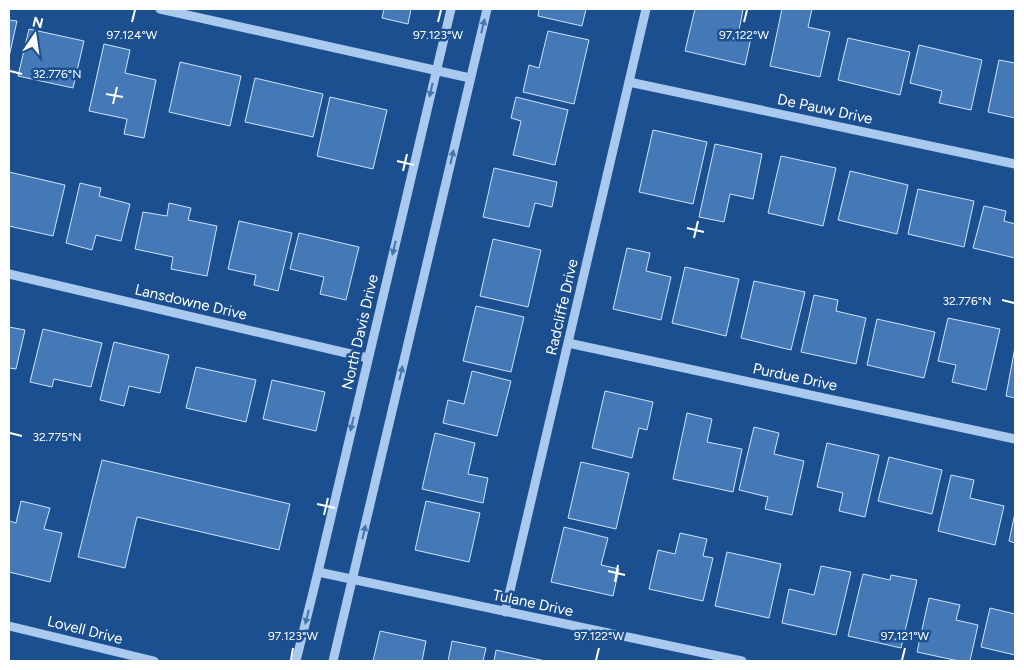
<svg xmlns="http://www.w3.org/2000/svg" width="1024" height="670" viewBox="0 0 1024 670" font-family="Figtree,sans-serif">
	<style>
		.building { fill: #4478b7; stroke: #cfe3fa }
		.lines { fill: none; stroke-linecap: round; stroke-linejoin: round }
		.minor { stroke: #a9c9ee; stroke-width: 9 }
		.oneway { fill: #4674ac }
		.ticks { fill: none; stroke: #fff; stroke-width: 2 }
		.labels { text-anchor: middle; dominant-baseline: central; stroke-width: 5; stroke-linejoin: round; paint-order: stroke }
		.street-label { font-size: 15px; fill: #fff; stroke: #1b4f8f }
		.ticks-label { font-size: 12px; text-anchor: middle; fill: #fff; stroke: #1b4f8f; stroke-width: 5; stroke-linejoin: round; paint-order: stroke }
	</style>
	<rect width="100%" height="100%" fill="#1b4f8f"/>
	<!-- building -->
	<path class="building" d="M384,9H411L408,24L382,18Z
		M539,9H586L582,26L538,16Z
		M695,9H737L743,10L738,35L751,38L745,65L685,51Z
		M782,9H812L808,27L830,32L820,77L770,66Z
		M9,20L17,21L9,57Z
		M29,29L84,41L73,88L18,76Z
		M548,31L589,40L574,104L523,92L529,65L539,68Z
		M848,38L910,52L900,95L838,80Z
		M104,44L130,50L125,73L156,80L144,138L124,134L127,119L89,111Z
		M919,45L982,60L971,110L939,103L942,91L910,83Z
		M999,60L1015,63V118L988,112Z
		M180,62L241,76L230,126L169,112Z
		M255,78L323,94L313,137L245,122Z
		M330,97L387,110L373,169L317,156Z
		M516,97L568,110L555,165L513,155L521,121L511,118Z
		M653,130L707,142L693,204L639,192Z
		M715,144L762,154L753,199L730,194L724,222L699,217Z
		M781,156L836,168L823,226L768,213Z
		M494,168L557,182L552,207L535,203L529,227L483,217Z
		M850,171L908,185L897,234L838,220Z
		M9,172L65,185L53,236L9,226Z
		M80,183L101,188L99,196L130,204L121,241L96,235L92,250L66,243Z
		M918,189L974,201L964,247L908,234Z
		M169,203L191,208L188,220L217,226L207,276L171,269L173,257L135,249L143,212L167,216Z
		M984,206L1006,211L1004,221L1015,224V258L973,248Z
		M239,221L292,233L278,291L254,285L256,275L228,269Z
		M299,233L359,247L346,300L320,294L324,277L290,269Z
		M493,239L541,250L528,307L480,296Z
		M627,248L650,253L646,271L671,277L661,320L613,309Z
		M685,267L739,279L726,336L672,323Z
		M754,281L805,292L791,350L741,338Z
		M814,295L838,300L836,311L866,318L856,364L801,352Z
		M476,306L524,317L511,372L463,361Z
		M948,318L1000,329L986,390L952,382L956,365L938,361Z
		M877,319L935,332L924,378L867,365Z
		M9,327L25,330L16,369L9,368Z
		M43,329L102,343L91,387L54,379L52,387L30,382Z
		M114,342L169,355L160,393L129,386L124,406L100,400Z
		M1015,347V398L1006,396Z
		M196,367L256,380L246,422L186,408Z
		M472,371L511,381L497,436L443,423L448,400L464,404Z
		M272,380L325,392L316,431L263,419Z
		M605,391L653,402L647,430L639,428L632,458L592,448Z
		M687,413L712,419L707,442L742,449L733,492L673,479Z
		M754,427L779,433L774,454L804,461L792,515L765,509L768,497L739,490Z
		M435,433L475,443L468,474L488,478L483,503L422,489Z
		M827,443L879,455L865,517L839,511L843,493L817,487Z
		M889,457L942,470L932,514L878,501Z
		M102,460L290,504L279,550L137,517L125,568L78,557Z
		M581,462L629,473L616,529L568,518Z
		M951,475L974,480L970,498L1004,506L995,545L938,531Z
		M21,501L50,508L44,529L62,533L50,582L9,572V521L16,523Z
		M426,501L480,513L469,562L415,550Z
		M1015,513V543L1009,541Z
		M564,527L608,538L601,565L619,569L613,596L551,582Z
		M680,533L707,539L703,556L713,558L703,601L649,589L658,550L675,554Z
		M727,552L781,564L769,618L715,606Z
		M821,566L851,572L836,635L782,623L789,589L814,595Z
		M863,574L890,580L891,575L917,580L901,648L848,636Z
		M929,598L960,605L956,620L978,625L970,661H959L917,652Z
		M990,608L1015,614V655L981,647Z
		M380,631L426,641L422,661H373Z
		M452,641L486,648L483,661H448Z
		M496,650L545,661H494Z"/>
	<g class="lines">
		<!-- minor -->
		<path class="minor" d="M160,9L470,78
			M629,82L1015,164
			M9,274L368,358
			M568,343L1015,439
			M318,572L742,661
			M505,612L646,9
			M9,626L154,661
			M296,661L318,572L451,9
			M333,661L487,9"/>
	</g>
	<!-- one-way arrows -->
	<defs><path id="oneway-solid" d="M-6-.8H1V-3.2L6.5 0L1 3.2V.8H-6Z" transform="scale(1.25)"/></defs>
	<g class="oneway">
		<use href="#oneway-solid" transform="translate(483 26) rotate(-76)"/>
		<use href="#oneway-solid" transform="translate(431 90) rotate(103)"/>
		<use href="#oneway-solid" transform="translate(452 157) rotate(-77)"/>
		<use href="#oneway-solid" transform="translate(394 248) rotate(103)"/>
		<use href="#oneway-solid" transform="translate(401 373) rotate(-77)"/>
		<use href="#oneway-solid" transform="translate(352 424) rotate(103)"/>
		<use href="#oneway-solid" transform="translate(364 532) rotate(-77)"/>
		<use href="#oneway-solid" transform="translate(307 617) rotate(104)"/>
	</g>
	<!-- ticks -->
	<path class="ticks" d="M132,22L135,10M438,22L441,10M744,22L747,10M10,71L22,74M106,94L123,97M113,104L117,87M397,161L414,165M403,171L407,154M687,228L704,232M694,238L698,221M1002,300L1014,303M10,433L22,436M317,504L335,508M324,515L328,498M608,571L625,575M615,582L618,565M291,660L293,648M596,660L599,648M902,660L905,648"/>
	<g class="labels">
		<!-- street labels -->
		<g class="street-label">
			<text transform="translate(825 109) rotate(12)">De Pauw Drive</text>
			<text transform="translate(191 302) rotate(13)">Lansdowne Drive</text>
			<text transform="translate(562 307) rotate(-77)">Radcliffe Drive</text>
			<text transform="translate(360 332) rotate(-77)">North Davis Drive</text>
			<text transform="translate(795 377) rotate(12)">Purdue Drive</text>
			<text transform="translate(533 603) rotate(12)">Tulane Drive</text>
			<text transform="translate(85 630) rotate(14)">Lovell Drive</text>
		</g>
	</g>
	<g class="ticks-label">
		<text x="132" y="39">97.124°W</text>
		<text x="438" y="39">97.123°W</text>
		<text x="744" y="39">97.122°W</text>
		<text x="57" y="78">32.776°N</text>
		<text x="967" y="305">32.776°N</text>
		<text x="57" y="441">32.775°N</text>
		<text x="293" y="640">97.123°W</text>
		<text x="599" y="640">97.122°W</text>
		<text x="905" y="640">97.121°W</text>
	</g>
	<!-- border -->
	<rect width="1024" height="670" fill="none" stroke="#ffffff" stroke-width="20"/>
	<!-- north arrow -->
	<g transform="translate(35 35) rotate(13)" stroke="#1b4f8f" stroke-width="4" paint-order="stroke">
	<path d="M0-4L9 19L0 12L-9 19Z" fill="#ffffff"/>
	<text y="-8" font-size="14" font-weight="bold" text-anchor="middle" fill="#ffffff">N</text>
	</g>
</svg>
